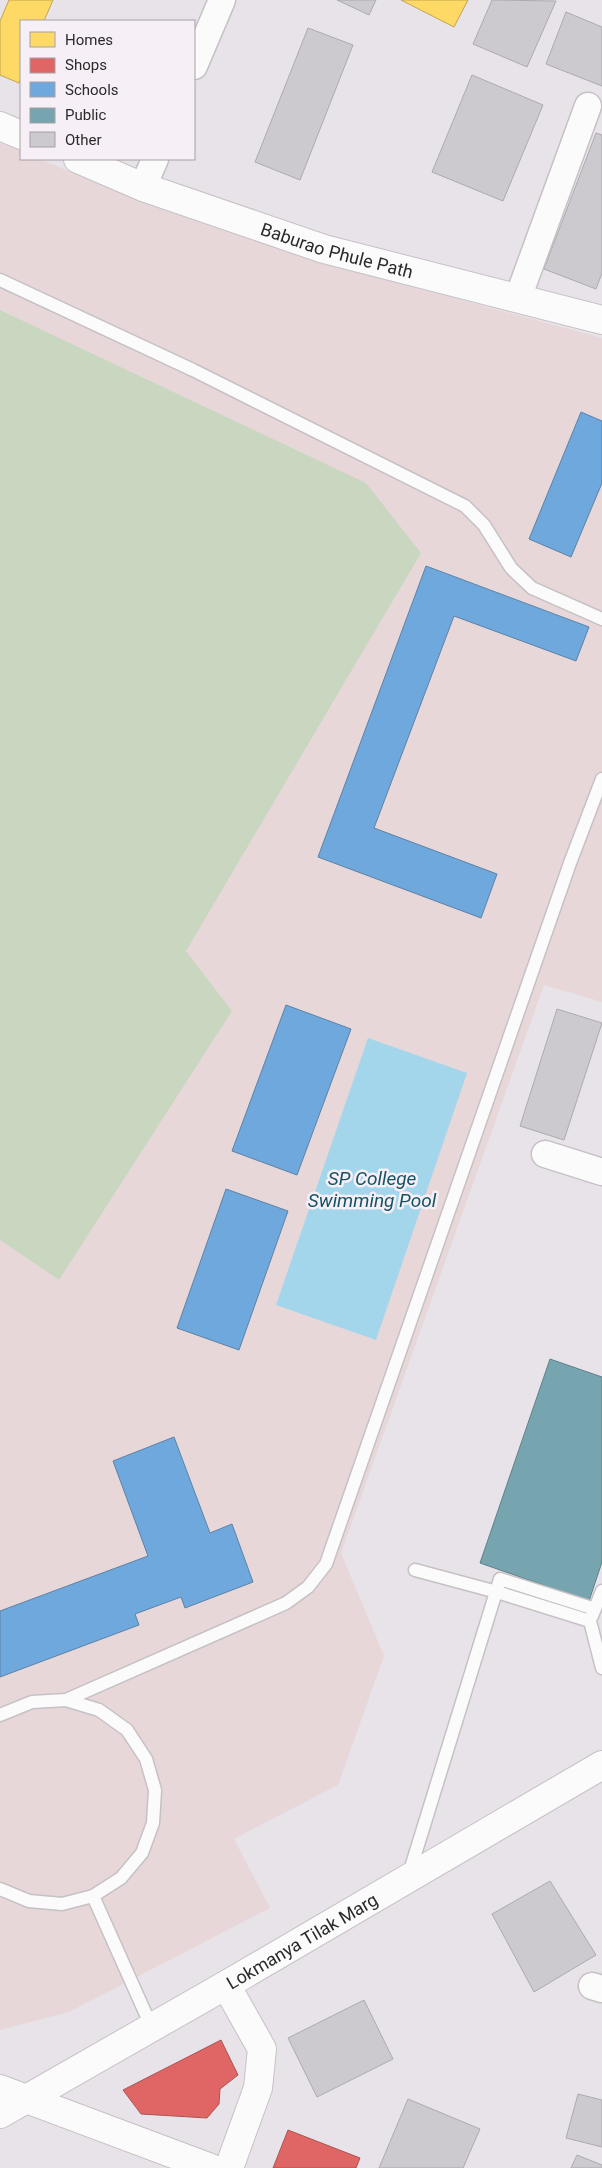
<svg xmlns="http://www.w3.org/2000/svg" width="602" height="2168" viewBox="0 0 602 2168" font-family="Roboto,sans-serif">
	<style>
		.education { fill: #e7d7d9 }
		.green { fill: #cad7c0 }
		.water { fill: #a4d6eb }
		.homes { fill: #ffd966; stroke: #c0a455 }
		.shops { fill: #e06666; stroke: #aa5455 }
		.schools { fill: #6fa8dc; stroke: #5b82a7 }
		.public { fill: #76a5af; stroke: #608088 }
		.building { fill: #cccace; stroke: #adaaae }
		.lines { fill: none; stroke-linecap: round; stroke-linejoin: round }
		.service-casing { stroke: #c5c1c4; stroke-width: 15 }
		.minor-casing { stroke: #c5c1c4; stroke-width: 29 }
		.tertiary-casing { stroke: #c5c1c4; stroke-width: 30 }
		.secondary-casing { stroke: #c5c1c4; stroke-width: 30 }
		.service { stroke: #fcfbfc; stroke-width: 12 }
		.minor { stroke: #fcfbfc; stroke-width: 26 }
		.tertiary { stroke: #fcfbfc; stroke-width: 28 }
		.secondary { stroke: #fcfbfc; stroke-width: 28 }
		.labels { text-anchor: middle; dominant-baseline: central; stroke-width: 5; stroke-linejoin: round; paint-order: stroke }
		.street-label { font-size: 18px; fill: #2c292c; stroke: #f6eff6 }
		.water-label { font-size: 19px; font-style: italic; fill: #155265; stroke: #f6eff6 }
	</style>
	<rect width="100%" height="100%" fill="#e8e3e8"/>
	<!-- education -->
	<path class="education" d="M0,143L21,151V159H39L139,200L317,261L602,338V1002L544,985L341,1553L384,1656L338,1785L234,1839L270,1908L69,2012L0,2030Z"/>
	<!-- green -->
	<path class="green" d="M0,310L366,483L421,553L186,951L232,1011L59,1280L0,1240Z"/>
	<!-- water -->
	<path class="water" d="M368,1038L467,1073L376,1340L276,1305Z"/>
	<!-- homes -->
	<path class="homes" d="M9,0H53L44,21H21V77L19,83L0,75V21Z
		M401,0H468L454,27Z"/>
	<!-- shops -->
	<path class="shops" d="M221,2040L238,2075L220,2089L219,2104L207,2118L141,2114L123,2090Z
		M288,2130L360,2158L356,2168H273Z"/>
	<!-- schools -->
	<path class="schools" d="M581,412L602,421V483L571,557L529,539Z
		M426,566L589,627L576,661L454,616L374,828L497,874L481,918L318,857Z
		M286,1005L351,1029L297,1175L232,1151Z
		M226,1189L288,1211L239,1350L177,1328Z
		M174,1437L210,1533L232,1524L253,1582L185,1608L181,1597L135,1614L139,1625L0,1677V1611L148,1556L113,1461Z"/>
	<!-- public -->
	<path class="public" d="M550,1359L602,1377V1562L589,1601L480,1563Z"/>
	<!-- building -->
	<path class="building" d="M337,0H376L369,15Z
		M492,0L556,1L527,67L473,44Z
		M566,12L602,27V86L546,64Z
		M308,28L353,45L300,180L255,162Z
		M472,75L543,105L503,201L432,172Z
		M596,133L602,135V273L596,289L544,269Z
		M557,1009L602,1023L564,1140L520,1126Z
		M550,1881L596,1955L534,1992L492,1914Z
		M364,2000L393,2059L317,2097L288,2038Z
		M578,2094L602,2100V2147L566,2138Z
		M408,2099L480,2129L463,2168H379Z
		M577,2155L602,2165V2168H571Z"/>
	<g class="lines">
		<!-- service casing -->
		<g class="service-casing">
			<path id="service" d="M0,280L193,370L465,506L484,525L511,568L532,588L602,619
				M415,1570L497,1592L590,1621L602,1668
				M592,1616L602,1591
				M66,1700L286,1603L308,1587L326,1564L570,863L602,779
				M0,1715L32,1702L66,1700L99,1710L127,1730L146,1759L155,1790L153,1823L142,1853L121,1878L93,1896L62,1904L29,1901L0,1889
				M409,1874L500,1579L595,1609
				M93,1896L152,2028"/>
		</g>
		<!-- minor casing -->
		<g class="minor-casing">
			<path id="minor" d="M194,66L222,0
				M143,187L155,159
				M518,298L588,106
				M545,1154L602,1172
				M592,1986L602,1989"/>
		</g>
		<!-- tertiary casing -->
		<g class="tertiary-casing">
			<g id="tertiary">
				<path d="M0,126L21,135"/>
				<path id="s1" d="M78,159L143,187L324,249L602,320"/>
				<path d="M226,1985L262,2049L258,2088L229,2168"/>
				<path d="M0,2089L211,2168"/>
			</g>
		</g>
		<!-- secondary casing -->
		<g class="secondary-casing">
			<g id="secondary">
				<path id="s2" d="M0,2114L226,1985L602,1765"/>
			</g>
		</g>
		<!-- service -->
		<use href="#service" class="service"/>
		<!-- minor -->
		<use href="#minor" class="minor"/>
		<!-- tertiary -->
		<use href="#tertiary" class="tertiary"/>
		<!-- secondary -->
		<use href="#secondary" class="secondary"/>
	</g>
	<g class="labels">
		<!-- street labels -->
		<g class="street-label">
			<text stroke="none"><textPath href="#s1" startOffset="275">Baburao Phule Path</textPath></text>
			<text stroke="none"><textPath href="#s2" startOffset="348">Lokmanya Tilak Marg</textPath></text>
		</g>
		<!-- water labels -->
		<g class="water-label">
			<text x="372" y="1178">SP College<tspan x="372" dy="22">Swimming Pool</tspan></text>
		</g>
	</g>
	<!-- legend -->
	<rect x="20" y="20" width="175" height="140" fill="#f6eff6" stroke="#a5a0a5"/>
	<rect x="30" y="32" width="25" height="15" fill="#ffd966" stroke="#a5a0a5"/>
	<text x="65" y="45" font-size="15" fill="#2c292c">Homes</text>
	<rect x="30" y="58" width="25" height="15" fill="#e06666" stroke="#a5a0a5"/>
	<text x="65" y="70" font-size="15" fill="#2c292c">Shops</text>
	<rect x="30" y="82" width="25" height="15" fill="#6fa8dc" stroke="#a5a0a5"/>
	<text x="65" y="95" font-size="15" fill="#2c292c">Schools</text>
	<rect x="30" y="108" width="25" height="15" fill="#76a5af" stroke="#a5a0a5"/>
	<text x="65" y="120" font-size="15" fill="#2c292c">Public</text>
	<rect x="30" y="132" width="25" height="15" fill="#cccace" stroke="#a5a0a5"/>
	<text x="65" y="145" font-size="15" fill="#2c292c">Other</text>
</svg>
